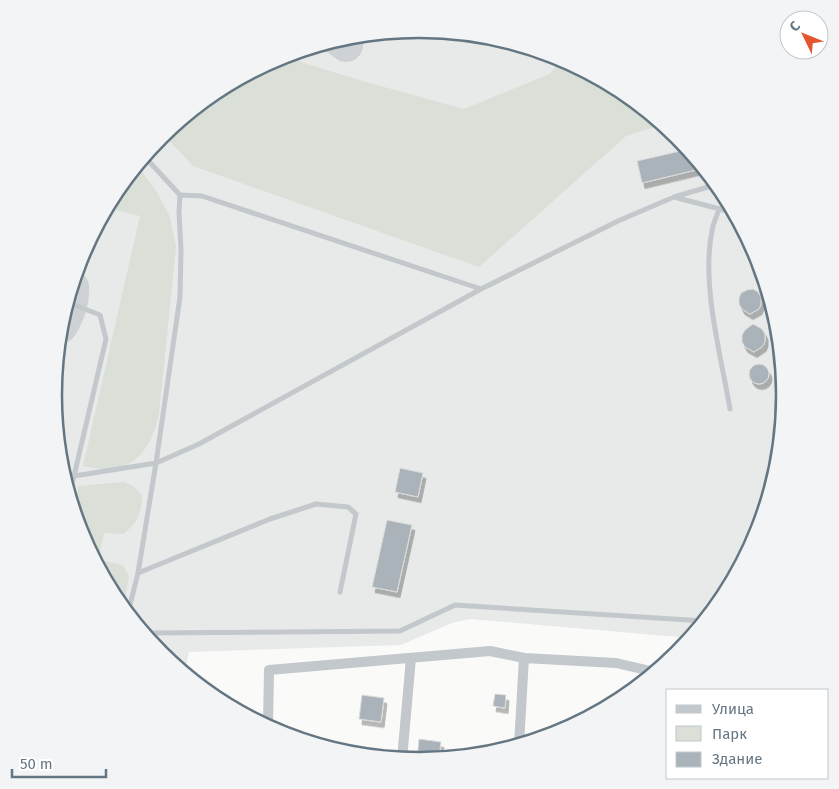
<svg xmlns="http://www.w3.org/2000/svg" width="839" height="789" viewBox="0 0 839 789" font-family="'Fira Sans',sans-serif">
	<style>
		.built { fill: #e8e9e9 }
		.green { fill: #dadfd7 }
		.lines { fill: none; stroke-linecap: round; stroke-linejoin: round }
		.taxiway { stroke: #ced2d4; stroke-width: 34 }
		.building { fill: #aab3b9; stroke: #dcdcda; filter: url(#shadow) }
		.lane { stroke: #c3c8cc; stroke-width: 5 }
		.street { stroke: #c3c8cc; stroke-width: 10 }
		.rim { fill: none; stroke: #657683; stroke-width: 2.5 }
	</style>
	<defs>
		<filter id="shadow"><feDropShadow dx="3" dy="5.5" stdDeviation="0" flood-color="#0004"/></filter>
	</defs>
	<rect width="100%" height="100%" fill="#fafaf8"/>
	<!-- built -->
	<path class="built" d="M420,29L491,36L560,57L623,91L678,136L724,192L758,255L778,323L785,395L778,466L757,535L723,598L690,638L470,619L452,623L401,645L189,652L185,673L161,653L115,597L81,534L61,466L54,394L61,323L82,254L116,191L161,136L217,90L280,56L348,36Z"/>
	<!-- green -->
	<path class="green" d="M281,56L366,82L464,109L550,74L563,58L623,91L664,124L626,136L479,267L193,166L163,134L217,90Z
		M137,165L157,192L170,217L176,247L159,414C149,457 128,477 83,466L140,216L106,208L116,191Z
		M124,482L133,486L142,495C142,513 137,524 123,534L104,533L98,560L123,565L129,577L123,607C110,591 75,529 74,509C74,502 77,493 79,486Z"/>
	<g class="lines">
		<!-- taxiway -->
		<path class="taxiway" d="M338,39L346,45
			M61,326C68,313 73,302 72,287"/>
	</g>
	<!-- building -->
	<path class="building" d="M689,149L704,168L642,183L637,161Z
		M753,289L758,292L761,297V304L759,309L750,314L742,309L739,304V298L741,293L747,290Z
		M753,324L762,329L765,334V341L763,346L754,352L745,347L742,342V335L745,330Z
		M749 374a10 10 0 1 1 20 0a10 10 0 1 1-20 0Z
		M400,468L423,473L418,497L395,492Z
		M387,520L412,525L397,592L372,587Z
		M495,694L506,695L505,708L493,706Z
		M362,695L384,698L381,722L359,719Z
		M419,739L441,742L439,758L417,760Z"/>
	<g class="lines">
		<!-- lane -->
		<path class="lane" d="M180,195L202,196L481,289
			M674,197L735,213
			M719,209C717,216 713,223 712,231C701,285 721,355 730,409
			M63,472L74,476L106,339L100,315L67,302
			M69,494L74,476L156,463L180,297L181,250L179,212L180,195L144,156
			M138,573L270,519L316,504L348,507L356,514L340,592
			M128,613L138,573L156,463L199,444L481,289L618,221L674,197L718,184
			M145,633L400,631L455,605L704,621"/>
		<!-- street -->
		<path class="street" d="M268,726L269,670L490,651L524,658L616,663L655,672
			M519,745L524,658
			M402,759L411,658"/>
	</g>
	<!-- crop -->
	<path d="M0 0H839V789H0ZM62 395a357 357 0 1 1 714 0a357 357 0 1 1-714 0Z" fill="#f3f4f5" fill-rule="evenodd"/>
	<path class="rim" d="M62 395a357 357 0 1 1 714 0a357 357 0 1 1-714 0Z"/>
	<!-- legend -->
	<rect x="666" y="689" width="162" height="90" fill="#ffffff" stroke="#c1c8cd"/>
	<rect x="676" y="705" width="25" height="8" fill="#c3c8cc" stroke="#c1c8cd"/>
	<text x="712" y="714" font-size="15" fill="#657683">Улица</text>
	<rect x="676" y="726" width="25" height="15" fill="#dadfd7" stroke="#c1c8cd"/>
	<text x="712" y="739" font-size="15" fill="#657683">Парк</text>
	<rect x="676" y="752" width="25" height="15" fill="#aab3b9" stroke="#c1c8cd"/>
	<text x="712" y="764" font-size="15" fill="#657683">Здание</text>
	<!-- north arrow -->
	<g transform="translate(804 35) rotate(313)"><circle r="24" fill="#ffffff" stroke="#c1c8cd"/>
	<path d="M0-4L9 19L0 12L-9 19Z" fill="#e4572e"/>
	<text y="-8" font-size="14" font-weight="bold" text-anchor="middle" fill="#657683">С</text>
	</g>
	<!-- scale -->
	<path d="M12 769v8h94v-8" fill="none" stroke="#657683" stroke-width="2.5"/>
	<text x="20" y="769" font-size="15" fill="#657683" stroke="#ffffff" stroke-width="4" paint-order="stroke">50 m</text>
</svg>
